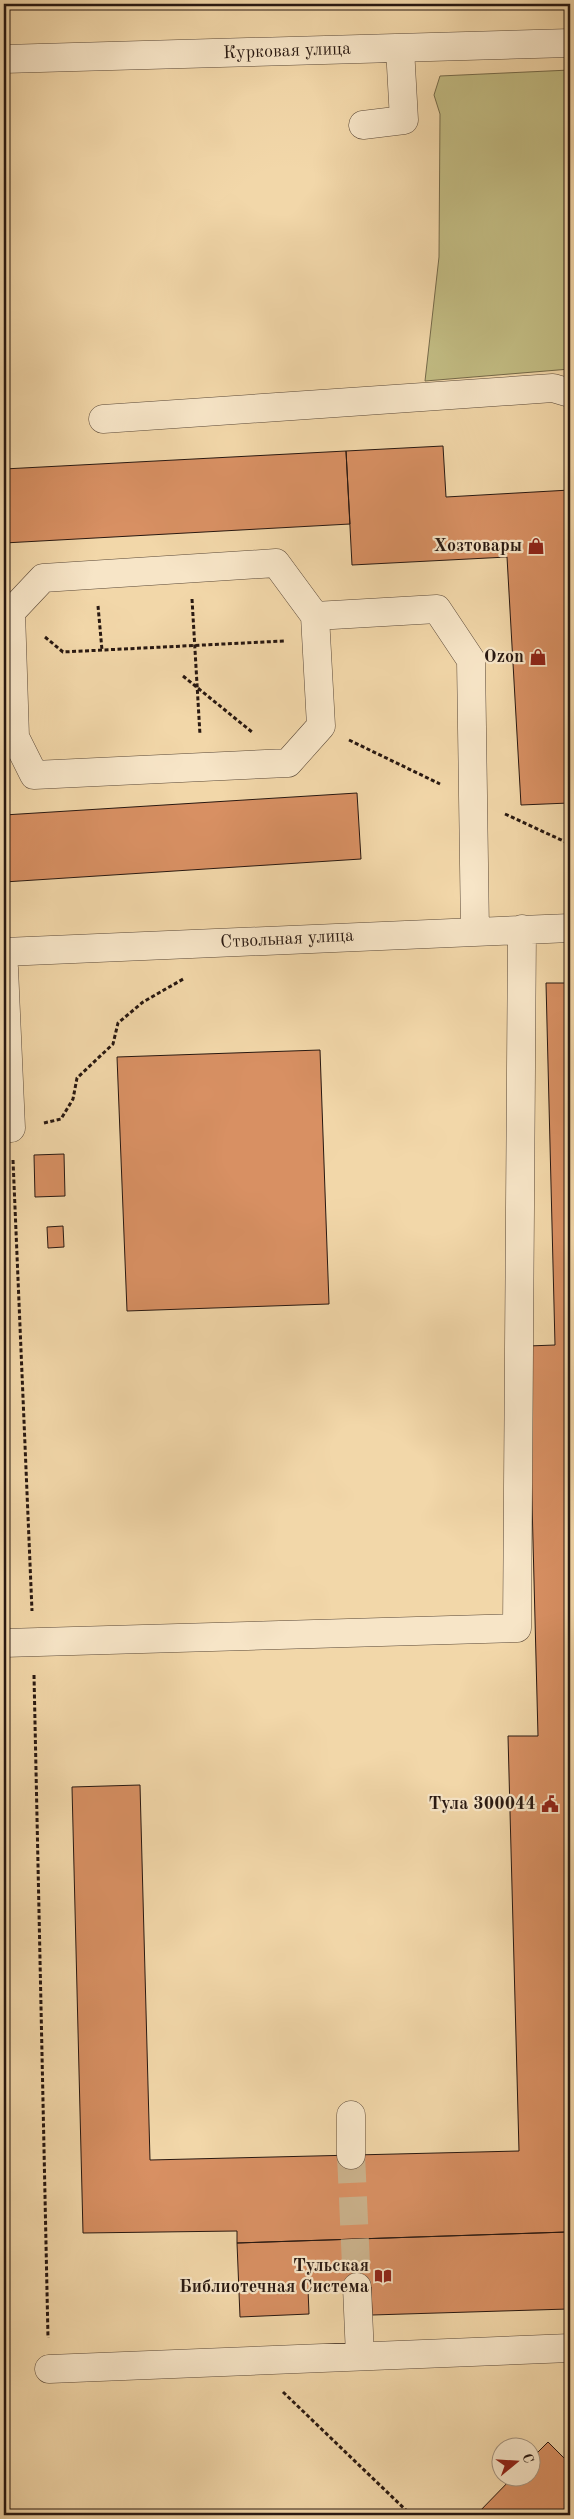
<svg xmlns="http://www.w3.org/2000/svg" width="574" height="2519" viewBox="0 0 574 2519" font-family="'Old Standard TT',serif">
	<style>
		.green { fill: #c2bc83; stroke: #756a4a }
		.building { fill: #d89063; stroke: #281811 }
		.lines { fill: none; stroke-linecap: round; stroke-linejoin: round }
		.minor-tunnel { stroke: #cab18b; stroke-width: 28; stroke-dasharray: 28 14; stroke-linecap: butt }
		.minor-casing { stroke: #5a4837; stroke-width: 29 }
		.path { stroke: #281811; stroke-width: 3; stroke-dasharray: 4 2.5; stroke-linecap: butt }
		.minor { stroke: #f7e5c7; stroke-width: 28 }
		.labels { text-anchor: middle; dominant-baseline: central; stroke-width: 4.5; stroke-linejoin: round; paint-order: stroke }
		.street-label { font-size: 18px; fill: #281811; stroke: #f7e5c7 }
		.poi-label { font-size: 18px; font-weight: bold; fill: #281811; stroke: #f7e5c7; text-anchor: end }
	</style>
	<rect width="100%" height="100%" fill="#f2d7a9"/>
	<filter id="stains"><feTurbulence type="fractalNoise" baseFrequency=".004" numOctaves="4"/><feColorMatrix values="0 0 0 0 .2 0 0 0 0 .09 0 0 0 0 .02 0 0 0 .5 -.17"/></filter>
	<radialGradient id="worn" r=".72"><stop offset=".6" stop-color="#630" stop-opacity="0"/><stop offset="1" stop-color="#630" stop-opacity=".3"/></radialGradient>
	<!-- green -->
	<path class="green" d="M570,70V369L425,381L439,257L440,114L434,95L440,76Z"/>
	<!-- building -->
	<path class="building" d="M132,4H164V5H132Z
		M443,446L446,497L570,490V831L569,803L521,805L507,557L352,565L346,451Z
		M346,451L350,524L4,543V469Z
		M357,793L361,859L4,882V815Z
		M546,983H570V2224H566L567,2232L237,2243V2231L83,2233L72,1787L140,1785L150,2160L519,2151L508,1736H538L528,1346L555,1345Z
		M320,1050L329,1304L127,1311L117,1057Z
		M64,1154L65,1196L35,1197L34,1155Z
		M63,1226L64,1247L48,1248L47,1227Z
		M566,2224H570V2266H567L568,2309L372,2315L371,2287L308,2289L309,2314L240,2317L237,2243L567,2232Z
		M548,2442L570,2464V2515H476L514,2476H532V2458Z"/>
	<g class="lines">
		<!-- minor-tunnel -->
		<path class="minor-tunnel" d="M351,2155L357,2287"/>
		<!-- minor casing -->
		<g class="minor-casing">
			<path id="minor" d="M4,59L570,43
				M363,125L404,120L400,48
				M103,419L553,388L570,393
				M15,737L11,612L43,578L276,563L315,616
				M4,738L15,737L34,775L288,763L321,726L315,616L437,609L471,660L475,931
				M4,952L570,928
				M4,968L11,1128H4
				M4,1643L517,1628L522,929
				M351,2115V2155
				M357,2287L360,2356
				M49,2369L570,2348"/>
		</g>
		<!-- path -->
		<path class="path" d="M192,599L200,735
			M98,606L102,650
			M45,637L63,652L284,641
			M183,676L252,732
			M349,740L440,784
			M505,814L570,844
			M44,1123L61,1119L73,1099L77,1078L113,1044L118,1023L143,1002L185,978
			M13,1160L32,1611
			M34,1675L48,2338
			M283,2392L411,2515"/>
		<!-- minor -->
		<use href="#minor" class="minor"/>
	</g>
	<!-- icons -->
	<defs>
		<g id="shop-bare" transform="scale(1.35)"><path d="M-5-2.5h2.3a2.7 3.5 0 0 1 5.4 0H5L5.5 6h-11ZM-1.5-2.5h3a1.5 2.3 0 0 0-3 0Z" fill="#8f2418" stroke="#f7e5c7" stroke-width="2.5" paint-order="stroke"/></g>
		<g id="civic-bare" transform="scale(1.35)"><path d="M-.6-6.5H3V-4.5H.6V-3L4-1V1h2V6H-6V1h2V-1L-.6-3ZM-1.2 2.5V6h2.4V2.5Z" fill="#8f2418" stroke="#f7e5c7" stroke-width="2.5" paint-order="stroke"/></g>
		<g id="library-bare" transform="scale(1.35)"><path d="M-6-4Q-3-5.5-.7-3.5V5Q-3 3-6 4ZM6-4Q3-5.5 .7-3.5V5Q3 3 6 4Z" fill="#8f2418" stroke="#f7e5c7" stroke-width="2.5" paint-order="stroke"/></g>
	</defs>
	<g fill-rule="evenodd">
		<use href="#shop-bare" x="536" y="546"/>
		<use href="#shop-bare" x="538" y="657"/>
		<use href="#civic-bare" x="550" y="1804"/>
		<use href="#library-bare" x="383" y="2276"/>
	</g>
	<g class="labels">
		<!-- street labels -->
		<g class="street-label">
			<text transform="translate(287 51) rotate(-2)">Курковая улица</text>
			<text transform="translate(287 939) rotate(-3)">Ствольная улица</text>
		</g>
		<!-- poi labels -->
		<g class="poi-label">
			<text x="522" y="546">Хозтовары</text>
			<text x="524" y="657">Ozon</text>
			<text x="536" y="1804">Тула 300044</text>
			<text x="369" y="2266">Тульская<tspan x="369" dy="21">Библиотечная Система</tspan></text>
		</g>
	</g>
	<!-- margin -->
	<rect width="574" height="2519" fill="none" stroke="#f2d7a9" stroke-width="20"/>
	<rect x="5" y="5" width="564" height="2509" fill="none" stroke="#281811" stroke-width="2.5"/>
	<rect x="10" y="10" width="554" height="2499" fill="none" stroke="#281811"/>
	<!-- north arrow -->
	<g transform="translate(516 2462) rotate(72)"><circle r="24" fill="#f7e5c7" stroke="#a4937e"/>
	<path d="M0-4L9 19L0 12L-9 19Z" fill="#8f2418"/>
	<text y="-8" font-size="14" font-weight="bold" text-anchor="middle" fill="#281811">С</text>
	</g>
	<rect width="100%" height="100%" filter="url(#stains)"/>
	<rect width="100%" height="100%" fill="url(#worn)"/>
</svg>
